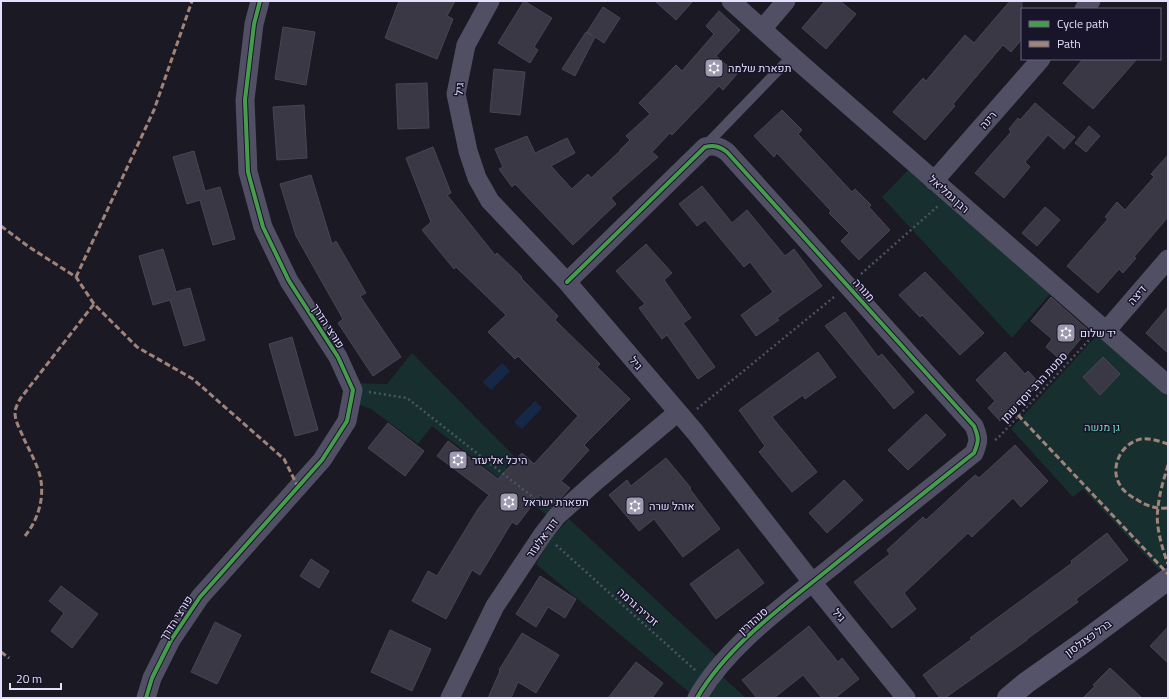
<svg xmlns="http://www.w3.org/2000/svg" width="1169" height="699" viewBox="0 0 1169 699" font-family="'Titillium Web',Heebo,sans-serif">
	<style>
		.green { fill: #182f30 }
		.water { fill: #162848 }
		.building { fill: #3a3845; stroke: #484556 }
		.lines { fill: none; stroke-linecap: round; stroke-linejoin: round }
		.path { stroke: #4b5561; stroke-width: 2.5; stroke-dasharray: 2 3; stroke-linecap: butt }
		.lane { stroke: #514f64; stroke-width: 10 }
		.street { stroke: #514f64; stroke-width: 19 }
		.secondary { stroke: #545369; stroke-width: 22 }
		.quiet { stroke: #a18479; stroke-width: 3; stroke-dasharray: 6 3; stroke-linecap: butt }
		.cycleway-casing { stroke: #181429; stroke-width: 6 }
		.cycleway { stroke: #469c4c; stroke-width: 4 }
		.labels { text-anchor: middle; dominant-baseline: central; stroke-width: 3; stroke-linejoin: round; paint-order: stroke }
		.poi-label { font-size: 11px; fill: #e3dffc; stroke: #181429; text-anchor: start }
		.street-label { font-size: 11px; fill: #e3dffc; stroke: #181429 }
		.park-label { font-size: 11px; fill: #71d6be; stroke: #181429 }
	</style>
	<rect width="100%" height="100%" fill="#1b1924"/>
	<!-- green -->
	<path class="green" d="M912,166L1050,294L1012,338L882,197Z
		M1098,334L1168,394V565L1159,570L1083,489L1073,497L1011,429Z
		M412,353L515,457L506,468L554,508L548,516L432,426L418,444L371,409L352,402V383L387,384Z
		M569,519L724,663L716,671L746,698H696L536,564L550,540Z"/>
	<!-- water -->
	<path class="water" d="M502,363L510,371L491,390L483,382Z
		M535,401L542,408L522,429L514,422Z"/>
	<!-- building -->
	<path class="building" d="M399,1H455L447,16L453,19L437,59L385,38Z
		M524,1L552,18L534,47L538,50L530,63L498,43Z
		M655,1H693L676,20Z
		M825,1H840L856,14L826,49L802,28Z
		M1010,1H1022V39L1011,52L1003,45L953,104L955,106L925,140L893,112L923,78L926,81L965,35L974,43Z
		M603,7L620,18L604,43L595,37L575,76L562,69L586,32L593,36L587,32Z
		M719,11L740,30L716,56L737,74L723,90L719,86L672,135L670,133L652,152L658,157L611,198L616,204L573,245L515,184L512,187L499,169L503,167L495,149L527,136L535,153L567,138L575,153L551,166L572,189L588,174L591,178L620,151V150L630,140L626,136L650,114L639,103L676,65L682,71L714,34L706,26Z
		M283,27L315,32L306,85L275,79Z
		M1083,59H1137L1093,109L1063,83Z
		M494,69L525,72L520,115L490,112Z
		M427,83L429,128L398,129L396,84Z
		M1035,103L1075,137L1064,149L1048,135L1025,162L1030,167L1004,198L975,173L1011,132L1009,129L1018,118L1020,120Z
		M304,105L307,158L277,160L273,107Z
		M782,110L802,130L798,134L852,192L855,189L871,205L869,207L890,230L859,260L841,241L849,233L829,213L831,211L777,153L774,157L754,136Z
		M1089,126L1100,136L1086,152L1075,143Z
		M433,147L451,193L447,195L495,255L497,253L522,277L521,278L558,316L555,320L600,364L597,367L630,399L584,445L589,450L561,481L570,488L562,497L552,505L540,495L517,525L512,522L480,575L472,570L446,619L412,601L428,571L437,576L478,509L489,495L437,456L448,441L498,479L522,453L534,464L578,416L518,356L515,359L488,332L506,315L456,267L454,269L422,230L431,222L406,158Z
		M194,151L205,191L220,187L235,239L213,245L200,200L187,204L173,157Z
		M1168,155V217L1134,257L1136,258L1123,273L1119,269L1098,293L1067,266L1108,219L1105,217L1117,202L1125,210L1154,177L1151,174Z
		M311,175L332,244L336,241L366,293L360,296L401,357L373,376L338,323L343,319L296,236L280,184Z
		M702,186L732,223L747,210L785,256L794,249L822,286L777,318L779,320L756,336L741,315L773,292L750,262L744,267L705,220L697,226L679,204Z
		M1045,207L1060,220L1037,246L1022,233Z
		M646,244L672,273L664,280L691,318L683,323L715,367L698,379L667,335L662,339L639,308L645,304L616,271Z
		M163,249L176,292L190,288L205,340L184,346L170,300L153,305L139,256Z
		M925,272L984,333L960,355L922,315L920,317L899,295Z
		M1051,297L1088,330L1062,361L1046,347L1052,339L1031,321Z
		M1168,307V353L1146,333Z
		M845,312L878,357L882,354L914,392L894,409L825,326Z
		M292,337L318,430L295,436L269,344Z
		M818,352L836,377L805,399L803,395L772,417L817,472L792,492L759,452L765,446L739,410Z
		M1005,352L1025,374L1028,371L1040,384L1000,421L988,408L995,401L976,380Z
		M1103,357L1120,374L1100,395L1083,377Z
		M926,414L946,435L908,470L888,450Z
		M388,423L424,451L405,476L368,448Z
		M1015,445L1048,481L1021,507L1013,498L972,537L968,533L904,593L916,609L892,628L854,582L890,554L887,550L923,517L926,520L975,475L979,478Z
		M666,458L691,488L690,489L720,529L683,557L654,519L639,531L609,495L627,480L631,486Z
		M844,480L863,500L827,533L809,513Z
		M1107,533L1128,560L1076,599L1078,602L1027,639V640L945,698H940L923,675L972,639L970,638L1072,563L1071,561Z
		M738,549L764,583L716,619L690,584Z
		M311,559L329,571L319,588L300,576Z
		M540,576L576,599L565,618L548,607L536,627L516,614Z
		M61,586L98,614L72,648L51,631L64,613L49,601Z
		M215,622L241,635L217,684L191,672Z
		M809,626L838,662L842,658L859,679L835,698H822L803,675L774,698H757L742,680Z
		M1168,627V663L1150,646Z
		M390,630L431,649L412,691L371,672Z
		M522,633L559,655L536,693L518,682L511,698H488L500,671L499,670Z
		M636,662L663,683L652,698H608Z
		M1110,668L1142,698H1083L1095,686L1093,685Z"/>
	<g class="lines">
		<!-- path -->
		<path class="path" d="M861,274L938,206
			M369,392L407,398L544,506
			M697,409L834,297
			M995,440L998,438L1090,339
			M556,545L695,670"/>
		<!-- lane -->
		<path class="lane" d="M706,145L792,56"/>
		<!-- street -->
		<path class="street" d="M490,1L466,45L456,94L468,151L477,178L490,201L567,282L695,432L812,582L906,698
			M731,1L792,56L1168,385
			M1084,9L1091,1
			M762,29L786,1
			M934,181L1041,59
			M567,282L705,147C714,145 719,146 727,152L974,426C979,438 979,441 974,453C925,492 877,530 829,569C783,606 727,646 697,698
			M1106,331L1168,259
			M146,698L152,678L171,640L200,597L322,460L347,421L353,390L338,357L289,281L263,227L248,172L245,100L254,24L260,1
			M450,698L495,606L543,534L557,516L596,481L678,412"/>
		<!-- secondary -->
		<path class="secondary" d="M1008,698L1026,683L1081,644L1168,579"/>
		<!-- quiet -->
		<path class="quiet" d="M1,226L29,247L76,277L94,304L137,347L193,379L284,459L298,487
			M76,277L154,110L192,1
			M1018,415L1168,574
			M1168,444C1160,441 1150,438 1141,439C1121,443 1109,468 1120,485C1123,491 1130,496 1136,499C1146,506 1156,509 1168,508
			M1168,465C1164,479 1159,494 1158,508C1155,525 1162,548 1168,564
			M25,536C37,521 44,501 41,481C39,467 30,452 24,439C21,431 15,422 15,413C15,408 18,403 20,399L94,304
			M1,652L9,658"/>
		<!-- cycleway casing -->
		<g class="cycleway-casing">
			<path id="cycleway" d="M567,282L705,147C714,145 719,146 727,152L974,426C979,438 979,441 974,453C925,492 877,530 829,569C783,606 727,646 697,698
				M146,698L152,678L171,640L200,597L322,460L347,421L353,390L338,357L289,281L263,227L248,172L245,100L254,24L260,1"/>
		</g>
		<!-- cycleway -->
		<use href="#cycleway" class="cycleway"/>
	</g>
	<!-- icons -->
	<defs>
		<g id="synagogue-square" transform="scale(1)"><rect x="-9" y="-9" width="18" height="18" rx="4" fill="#9d9ab0" stroke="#181429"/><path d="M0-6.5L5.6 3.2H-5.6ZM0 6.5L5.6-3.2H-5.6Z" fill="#fff"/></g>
	</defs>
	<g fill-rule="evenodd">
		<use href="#synagogue-square" x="714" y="68"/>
		<use href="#synagogue-square" x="1066" y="333"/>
		<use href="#synagogue-square" x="458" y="460"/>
		<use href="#synagogue-square" x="509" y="502"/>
		<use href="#synagogue-square" x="635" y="506"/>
	</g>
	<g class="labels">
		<!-- poi labels -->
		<g class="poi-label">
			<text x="728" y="68">תפארת שלמה</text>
			<text x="1080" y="333">יד שלום</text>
			<text x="472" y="460">היכל אליעזר</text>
			<text x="523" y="502">תפארת ישראל</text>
			<text x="649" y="506">אוהל שרה</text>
		</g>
		<!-- street labels -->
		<g class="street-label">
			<text transform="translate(459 89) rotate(-85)">גיל</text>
			<text transform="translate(988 120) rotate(-49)">רינה</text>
			<text transform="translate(949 194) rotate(42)">רבן גמליאל</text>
			<text transform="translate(864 290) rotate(48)">מנורה</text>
			<text transform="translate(1137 295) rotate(-49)">דיצה</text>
			<text transform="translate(328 326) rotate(57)">פורצי הדרך</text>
			<text transform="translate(636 363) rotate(50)">גיל</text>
			<text transform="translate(1034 387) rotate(-47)">סמטת הרב יוסף שמן</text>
			<text transform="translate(542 538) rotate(-54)">דוד אלעזר</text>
			<text transform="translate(638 607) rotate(42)">זכריה גרמה</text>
			<text transform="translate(839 615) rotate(51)">גיל</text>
			<text transform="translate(176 618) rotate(-57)">פורצי הדרך</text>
			<text transform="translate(753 621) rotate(-42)">סנהדרין</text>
			<text transform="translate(1088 638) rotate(-36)">ברל כצנלסון</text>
		</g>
		<!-- park labels -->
		<g class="park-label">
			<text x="1102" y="427">גן מנשה</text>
		</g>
	</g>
	<!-- border -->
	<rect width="1169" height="699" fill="none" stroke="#e3dffc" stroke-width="4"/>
	<!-- legend -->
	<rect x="1021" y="8" width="140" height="52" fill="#181429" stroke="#69657d"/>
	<rect x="1029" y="21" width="20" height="6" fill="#469c4c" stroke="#69657d"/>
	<text x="1057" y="28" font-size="12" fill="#e3dffc">Cycle path</text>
	<rect x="1029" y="41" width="20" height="6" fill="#a18479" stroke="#69657d"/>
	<text x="1057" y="48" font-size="12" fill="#e3dffc">Path</text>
	<!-- scale -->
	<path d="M10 683v6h51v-6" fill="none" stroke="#e3dffc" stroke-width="2"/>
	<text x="16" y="683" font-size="12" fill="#e3dffc" stroke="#181429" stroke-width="3" paint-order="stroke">20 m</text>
</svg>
